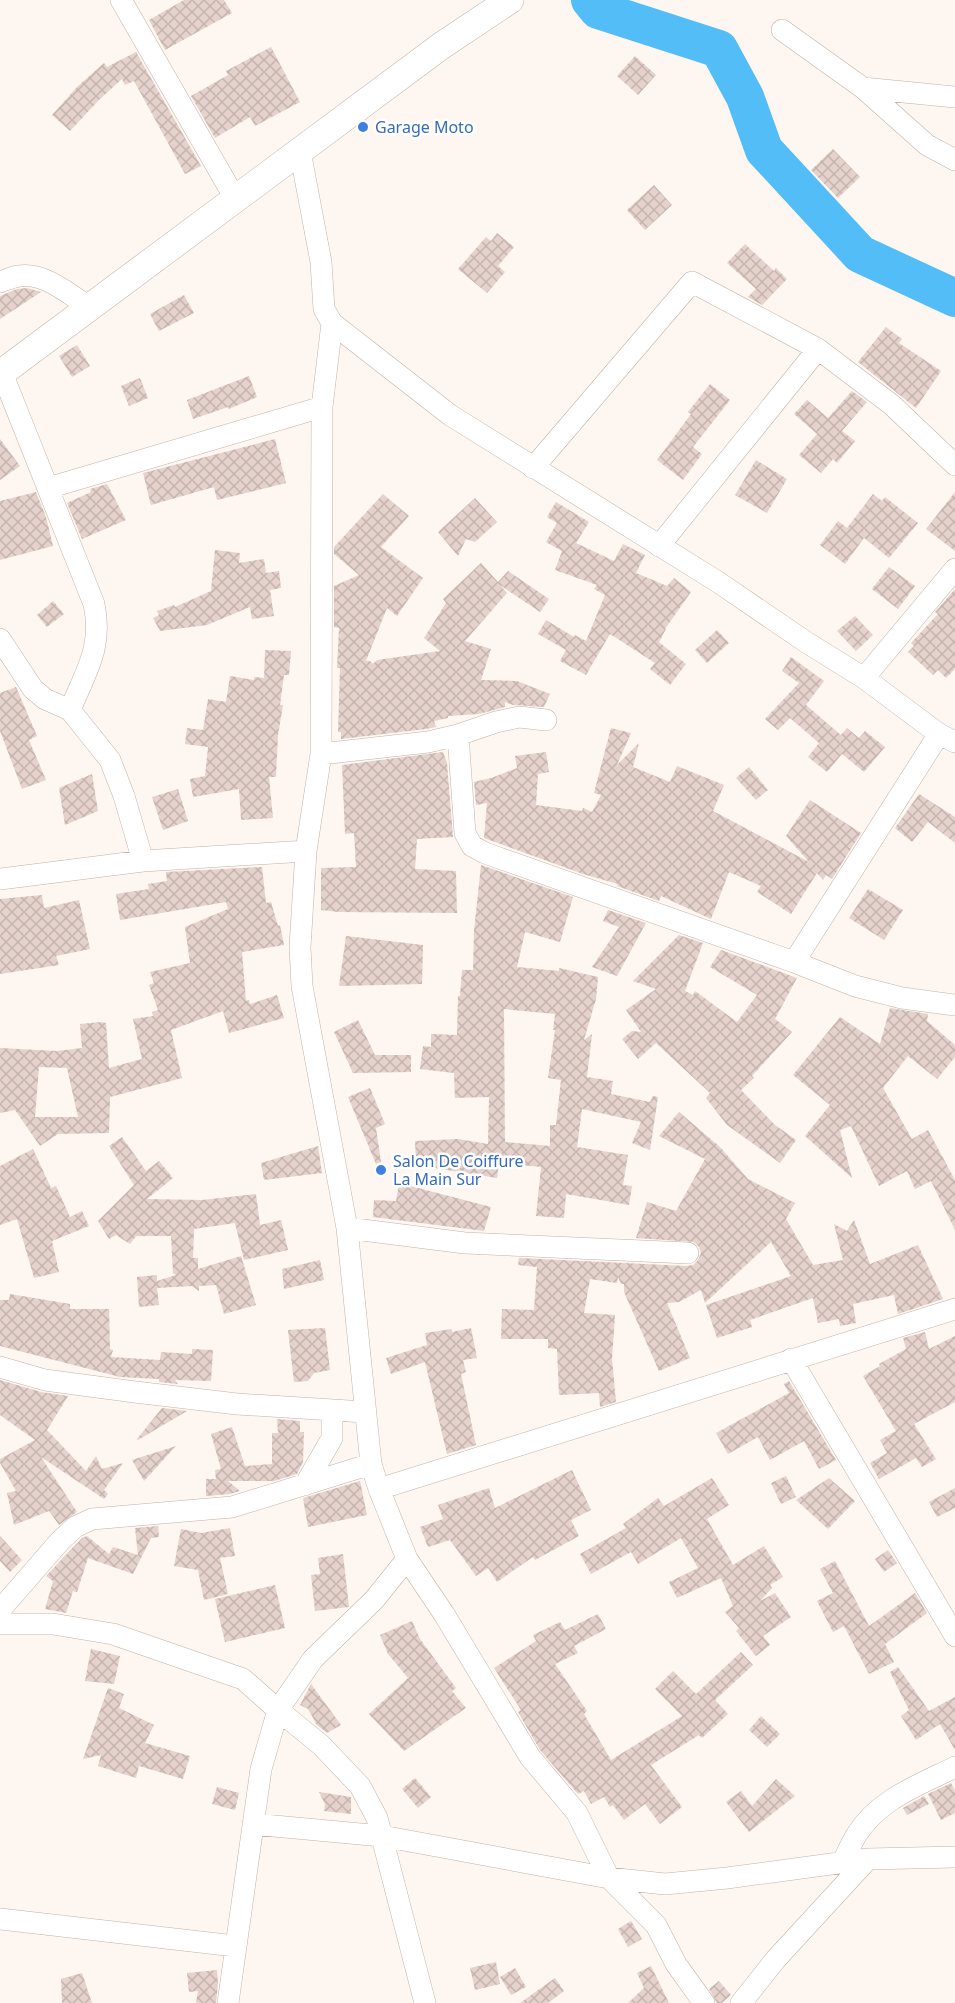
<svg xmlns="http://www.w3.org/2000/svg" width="955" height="2003" viewBox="0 0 955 2003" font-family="'Noto Sans',sans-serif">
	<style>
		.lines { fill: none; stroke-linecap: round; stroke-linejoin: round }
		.river { stroke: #52bdf6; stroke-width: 38 }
		.building { fill: url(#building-cross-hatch); fill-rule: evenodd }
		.minor-casing { stroke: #c3b2a8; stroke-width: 22 }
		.major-casing { stroke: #c3b2a8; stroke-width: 28 }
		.minor { stroke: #fff; stroke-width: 21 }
		.major { stroke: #fff; stroke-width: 27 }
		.shop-dot { fill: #3f7fe0; stroke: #fff; stroke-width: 2 }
		.labels { text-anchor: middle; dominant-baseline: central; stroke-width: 5; stroke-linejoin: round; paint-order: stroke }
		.shop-label { font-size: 16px; fill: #366cbe; stroke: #fff; text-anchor: start }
	</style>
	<defs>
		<pattern id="building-cross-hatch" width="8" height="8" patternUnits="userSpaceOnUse" patternTransform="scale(1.5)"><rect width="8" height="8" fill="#e6d2cc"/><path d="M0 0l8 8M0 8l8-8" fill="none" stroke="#c5b4ae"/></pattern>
	</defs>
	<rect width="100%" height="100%" fill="#fdf6f1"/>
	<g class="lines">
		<!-- river -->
		<path class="river" d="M590,0L598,10L719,49L745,97L764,150L860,254L955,298"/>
	</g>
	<!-- building -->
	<path class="building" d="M184,0H224L232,13L165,50L149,20Z
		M271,47L300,102L255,126L250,117L215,138L191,96L228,75L226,71Z
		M136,52L201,166L185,174L134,81L125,85L122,79L99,100L70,131L52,115L78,86L104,63L107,67Z
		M635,56L656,75L638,95L617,76Z
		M833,149L860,177L838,198L811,170Z
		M654,185L672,205L645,230L627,210Z
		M497,233L514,247L498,266L505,272L487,293L458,269L486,237L491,241Z
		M745,244L774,271L776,268L787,279L762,305L748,297L756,289L727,263Z
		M27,288L41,292L0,319V296L17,289Z
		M184,295L194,313L159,331L150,314Z
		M886,327L902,339L899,343L941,371L916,408L858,362Z
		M77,345L90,366L72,377L59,356Z
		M249,376L257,397L229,409L228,407L193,419L187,400Z
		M140,378L148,398L129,406L121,386Z
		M710,384L730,400L693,447L702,454L683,480L657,460L691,414L688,412Z
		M852,391L867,402L842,431L855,441L837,463L833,459L821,473L799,455L817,434L794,414L807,400L828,418Z
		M0,439L20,466L0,480Z
		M275,439L286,483L217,500L214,487L151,505L143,473Z
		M756,460L787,479L767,513L735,495Z
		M107,484L126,520L82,539L67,503L91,492L90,489Z
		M36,492L46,517L53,546L0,560V501Z
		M955,492V551L926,529Z
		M383,494L409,516L381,547L423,578L397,616L387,608L366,661H370L373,664L377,660L440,651L424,638L446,603L443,599L481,563L498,582L508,571L549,599L540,612L500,585L507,593L465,641L491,649L481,680L517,681L550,694L544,707L513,705L505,702V707L479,714L448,716V718L434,721L436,727L426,729L341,739V732H338L340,668H337L339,628L334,627V586L359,575L334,554V547Z
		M873,494L882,501L885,497L918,523L889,558L864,538L845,564L820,545L838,521L847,528Z
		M475,498L497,522L475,542L466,539L458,556L438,532Z
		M556,502L589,522L576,543L614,561L623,544L645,555L636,573L667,586L674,578L691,592L665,629H666L659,642L686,664L670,685L650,669L655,663L610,634L586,675L560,661L566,650L538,634L546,620L574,637L575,635L586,641L605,595L594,589L597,585L555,570L562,551L546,542L557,523L547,517Z
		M215,550L240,553L239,563L264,559L266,573L279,571L281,588L270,590L274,616L252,619L250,607L207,625L160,631L153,618L159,615L157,611L174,605L175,607L211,591Z
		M889,567L915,586L898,609L872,589Z
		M955,589V669L946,678L938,670L933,675L908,652L914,646L911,643L938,614L935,612Z
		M53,601L64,614L47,627L37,615Z
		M855,616L873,635L856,651L837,631Z
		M717,630L729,643L707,663L695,650Z
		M265,650L291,651L289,675H284L280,705H283L278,735L276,777H269L273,818L241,820L239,789L193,797L190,779L205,776L208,747L185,744L187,728L203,730L208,699L226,702L230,676L254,680V677L264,678Z
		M791,657L824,681L806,705L841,735L847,728L859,738L865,731L885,747L864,772L842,754L827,772L808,757L819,743L790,718L778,730L765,719L799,683L782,671Z
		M16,687L37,736L29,740L46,780L22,789L0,731V693Z
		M611,728L631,733L617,765L639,743L633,767L670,782L677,766L724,785L713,811L809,862L786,836L810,800L861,833L832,879L826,875L823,880L817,873L791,914L757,892L761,886L729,872L711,919L661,896L659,901L617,886L618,884L583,874L484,838L487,803L476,805L474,782L491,778L517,768L515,756L546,752L549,772L538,774L536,805L582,811L583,808L592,812L601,795L594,793Z
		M443,752L447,763L453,837L417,839L415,869L456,871L457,913L338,912L321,910V868L356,867L354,833L345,834L342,765Z
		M749,767L768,790L756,800L736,778Z
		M92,774L98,811L65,825L59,788Z
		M178,789L188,821L163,830L152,797Z
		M919,794L955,817V843L928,822L912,842L895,828Z
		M481,865L573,897L560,942L525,932L517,967L559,971V968L598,977L596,999L584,1040L592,1034L587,1077L613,1081L611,1094L650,1102L653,1096L658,1097L650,1150L632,1143L641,1122L582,1109L577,1147L628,1155L623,1185L632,1186L629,1205L566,1194L564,1218L536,1216L541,1167L499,1163L497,1178L416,1165L415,1141L458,1139L488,1144L489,1097L455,1098L454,1073L420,1069L423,1046L431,1047V1034L457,1035L458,996H460L462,970H473L474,931ZM504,1009L555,1014L553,1030H555L548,1078L561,1080L556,1125H550V1146L505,1142Z
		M262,867L266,903L271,902L278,926L280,925L284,945L242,952L246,1001L249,1000L250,1004L277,995L284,1018L229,1033L223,1011L171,1030L182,1078L110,1097L109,1133L58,1134L40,1146L15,1110L0,1113V1048L57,1051L82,1048L80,1024L101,1022L106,1023L109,1068L142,1059L133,1019L153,1016L152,1012L158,1010L149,985L154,983L150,972L190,963L185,927L228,909L226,902L120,920L116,894L149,889L148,884L167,881L166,872ZM39,1067L67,1068L78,1117H35Z
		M868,889L903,910L884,940L849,918Z
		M42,895L44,908L79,900L90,949L56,956L59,965L0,974V899Z
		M608,910L646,923L617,976L592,967L619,927L603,921Z
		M679,935L703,943L685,991L693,995L695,991L737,1022L757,995L710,967L721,950L797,978L775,1019L792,1032L752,1076L754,1078L741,1090L775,1125L796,1140L780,1163L727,1125L706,1098L710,1093L656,1043L638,1059L622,1039L632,1031L641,1032L626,1010L656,989L633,981Z
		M346,936L423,945L422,984L339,986Z
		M890,1008L928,1014L927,1021L955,1045V1057L937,1079L908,1056L883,1088L912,1139L928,1130L955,1180V1230L931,1181L915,1189L907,1171L879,1186L851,1126L840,1130L852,1178L805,1136L830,1105L793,1075L840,1017L880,1044Z
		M358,1020L375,1055H411V1072L353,1073L334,1032Z
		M370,1088L385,1124L376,1128L381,1162L376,1164L348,1097Z
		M679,1112L720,1147L748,1179L795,1203L786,1219L813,1265L843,1260L834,1224L847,1231L854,1220L870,1264L918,1245L943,1299L898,1314L894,1295L853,1304L856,1323L840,1326L839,1319L818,1323L813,1298L750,1320L752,1327L717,1338L706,1305L791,1276L771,1242L705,1303L701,1290L679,1302L667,1303L690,1358L659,1371L624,1292V1284H621L618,1277L617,1283L590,1279L584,1313L615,1315L612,1359L616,1402L600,1407L599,1393L559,1395L557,1349L548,1348V1339H501L502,1309L534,1310L537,1267L518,1265L519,1258L687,1266L693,1265L698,1260L701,1253L699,1247L694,1242L636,1238L647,1202L676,1211L705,1159L659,1136Z
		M122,1137L146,1171L159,1161L173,1178L147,1199L202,1200L256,1194L260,1225L281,1220L288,1250L244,1260L235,1223L194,1229L193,1258H198V1269L241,1256L256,1305L224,1314L216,1285L199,1286V1291L192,1286L157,1288L159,1305L139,1307L137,1277L157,1275V1281L176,1275L173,1273L171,1236H136L130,1244L116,1235L109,1239L98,1221L134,1185L109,1146Z
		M318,1146L322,1173L264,1180L261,1163Z
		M33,1149L51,1188L56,1186L70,1217L82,1211L89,1226L52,1241L59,1272L34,1278L17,1219L0,1225V1166Z
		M399,1183L491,1207L484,1231L373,1217L374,1200L396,1201Z
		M320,1260L324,1280L284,1289L282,1269Z
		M10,1294L70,1304V1309H109L110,1349L113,1350L111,1357L160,1360L161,1352L192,1354V1349L213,1350L211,1381L175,1380L178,1384L159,1382V1379L120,1377L0,1346V1300H9Z
		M325,1328L330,1370L314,1373L308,1381L294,1382L288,1330Z
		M471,1328L477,1358L463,1360L466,1372L461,1374L476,1445L447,1454L425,1362L391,1374L386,1358L427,1345L425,1333L452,1329V1332Z
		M925,1332L929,1349L955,1336V1402L914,1424L936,1459L922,1467L916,1458L879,1479L870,1463L887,1453L880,1440L896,1431L863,1376L880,1366L879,1364L906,1349L903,1338Z
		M0,1380L41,1392L68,1396L47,1430L86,1471L96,1456L102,1469L123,1463L104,1490L108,1494L104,1499L41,1457L77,1512L59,1525L49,1511L14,1525L7,1493L16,1491L0,1463V1459L35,1440L0,1415Z
		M789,1381L836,1460L819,1469L804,1441L770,1460L758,1437L728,1454L716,1433L789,1393L784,1384Z
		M162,1408L187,1411L138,1440L137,1439Z
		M277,1419L300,1421V1432H304L303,1462L297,1474L274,1481H228L240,1491L230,1494L206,1496V1479H216L215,1470L221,1469L211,1434L232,1427L245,1466L272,1464V1433H278Z
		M176,1446L144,1481L132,1460Z
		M572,1470L591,1510L571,1520L579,1536L535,1560L533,1557L497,1582L488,1568L476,1576L450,1540L428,1547L420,1527L443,1519L438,1505L489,1488L495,1508Z
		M786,1476L796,1497L781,1504L771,1483Z
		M712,1478L729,1505L707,1519L733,1565L764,1546L783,1577L770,1585L772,1588L760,1601L775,1593L791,1617L763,1636L770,1645L756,1656L736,1631L739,1628L725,1612L733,1606L721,1578L677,1598L669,1582L698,1568L681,1538L638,1564L631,1552L591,1574L580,1554L626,1528L623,1524L658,1498L664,1506Z
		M829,1478L855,1501L828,1529L796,1500Z
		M360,1481L367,1515L308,1527L303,1498Z
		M955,1488V1508L937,1517L929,1502Z
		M158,1526L159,1537L151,1538L133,1574L88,1558L77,1592L73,1591L66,1613L45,1609L53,1581L46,1576L82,1538L87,1536L109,1554L113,1547L138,1555L135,1528Z
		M230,1528L235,1556L220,1558L228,1594L204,1600L198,1570L174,1566L181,1529L201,1533Z
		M0,1536L22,1560L10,1572L0,1561Z
		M888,1550L897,1563L884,1572L875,1559Z
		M343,1554L349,1607L315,1611L311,1575L320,1574L318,1558Z
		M835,1561L869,1626L915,1593L927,1613L885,1644L894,1662L869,1674L844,1626L833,1632L817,1601L833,1593L820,1569Z
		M275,1585L285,1628L225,1642L215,1599Z
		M598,1614L606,1629L574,1646L578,1653L555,1664L587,1711L584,1714L611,1760L682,1716L655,1689L673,1671L696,1694L741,1652L753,1665L715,1700L728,1714L702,1738L699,1735L651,1765L682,1807L660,1824L645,1804L624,1820L613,1805L610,1807L604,1797L591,1804L584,1791L578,1794L540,1750L518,1712L521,1710L494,1668L536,1641L533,1635L560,1622L565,1630Z
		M412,1621L420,1639L456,1688L452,1691L466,1708L404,1751L369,1714L408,1678L388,1654L380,1635Z
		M91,1649L120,1656L114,1684L85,1681Z
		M898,1667L929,1711L955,1697V1750L940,1724L916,1740L901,1716L909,1710L890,1672Z
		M311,1684L341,1725L327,1733L317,1725L308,1709L300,1705Z
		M108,1688L124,1694L119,1708L154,1725L145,1743L190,1756L183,1779L139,1766L136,1778L98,1766L101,1755L83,1759Z
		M761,1716L780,1734L767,1747L749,1730Z
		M415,1778L431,1797L418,1808L402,1789Z
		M776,1779L795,1796L749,1832L726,1802L741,1791L752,1806Z
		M951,1783L955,1791V1813L941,1820L928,1794Z
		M217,1787L239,1793L235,1810L212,1804Z
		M319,1792L351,1797V1814L324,1811L325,1804Z
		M924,1796L929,1804L907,1815L903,1808Z
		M631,1921L642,1939L628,1947L618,1929Z
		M496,1962L500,1984L475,1990L470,1968Z
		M651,1966L669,2003H628L644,1988L637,1973Z
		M515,1968L526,1987L511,1995L500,1977Z
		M217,1970L218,1984L216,2003H196L198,1991L189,1992L187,1973Z
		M82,1973L92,2003H62L61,1979Z
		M555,1978L564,1991L548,2003H520Z
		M719,1981L731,1995L722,2003H717L709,1989Z"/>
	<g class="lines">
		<!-- minor casing -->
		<g class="minor-casing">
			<path id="minor" d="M121,0L236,200
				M782,30L863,88L955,97
				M863,88L927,145L955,160
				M300,151L321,262L324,309L332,323L322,407L321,754L306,851L300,947L302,986L347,1228L371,1464L379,1489L407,1559L444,1614L530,1757L577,1813L609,1878L656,1925L676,1964L704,2003
				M0,282C6,280 12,277 19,276C44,272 69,294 89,307
				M332,323L450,415L718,582L806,642L864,678L939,734L955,742
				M2,373L94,604C103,648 86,671 70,710
				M533,468L692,282L818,349L892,405L955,465
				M48,488L322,407
				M659,546L818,349
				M0,639L33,689L45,699L70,710L110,760L124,796L143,861
				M864,678L955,569
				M458,735L465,833L472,846L485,853L794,962L855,986L902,998L955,1005
				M321,754L428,742L458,735L496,722L519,717L546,720
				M0,879L143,861L306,851
				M794,962L939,734
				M347,1228L465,1243L688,1253
				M791,1359L955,1636
				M0,1367L45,1380L135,1392L237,1404L365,1412
				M305,1485L332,1438V1411
				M379,1489L955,1309
				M0,1610L60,1541L75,1527L92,1519L232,1507L371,1464
				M0,1624H53L113,1634L243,1679L278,1710L321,1745L360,1786L377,1818L425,2003
				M253,1824L382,1836L609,1878L665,1884L727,1878L868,1859L955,1857
				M842,1863C847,1854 851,1843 857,1834C879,1799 919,1785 955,1767
				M0,1919L235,1946
				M228,2003L261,1769L278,1710L313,1659L374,1600L407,1559
				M741,2003L776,1959L868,1859"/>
		</g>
		<!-- major casing -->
		<g class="major-casing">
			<path id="major" d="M0,374L441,46L510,0"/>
		</g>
		<!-- minor -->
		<use href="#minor" class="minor"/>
		<!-- major -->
		<use href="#major" class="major"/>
	</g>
	<!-- markers -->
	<g class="shop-dot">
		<circle cx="363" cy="127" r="6"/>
		<circle cx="381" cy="1170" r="6"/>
	</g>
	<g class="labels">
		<!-- shop labels -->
		<g class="shop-label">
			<text x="375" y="127">Garage Moto</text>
			<text x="393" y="1161">Salon De Coiffure<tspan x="393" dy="18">La Main Sur</tspan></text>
		</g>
	</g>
</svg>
